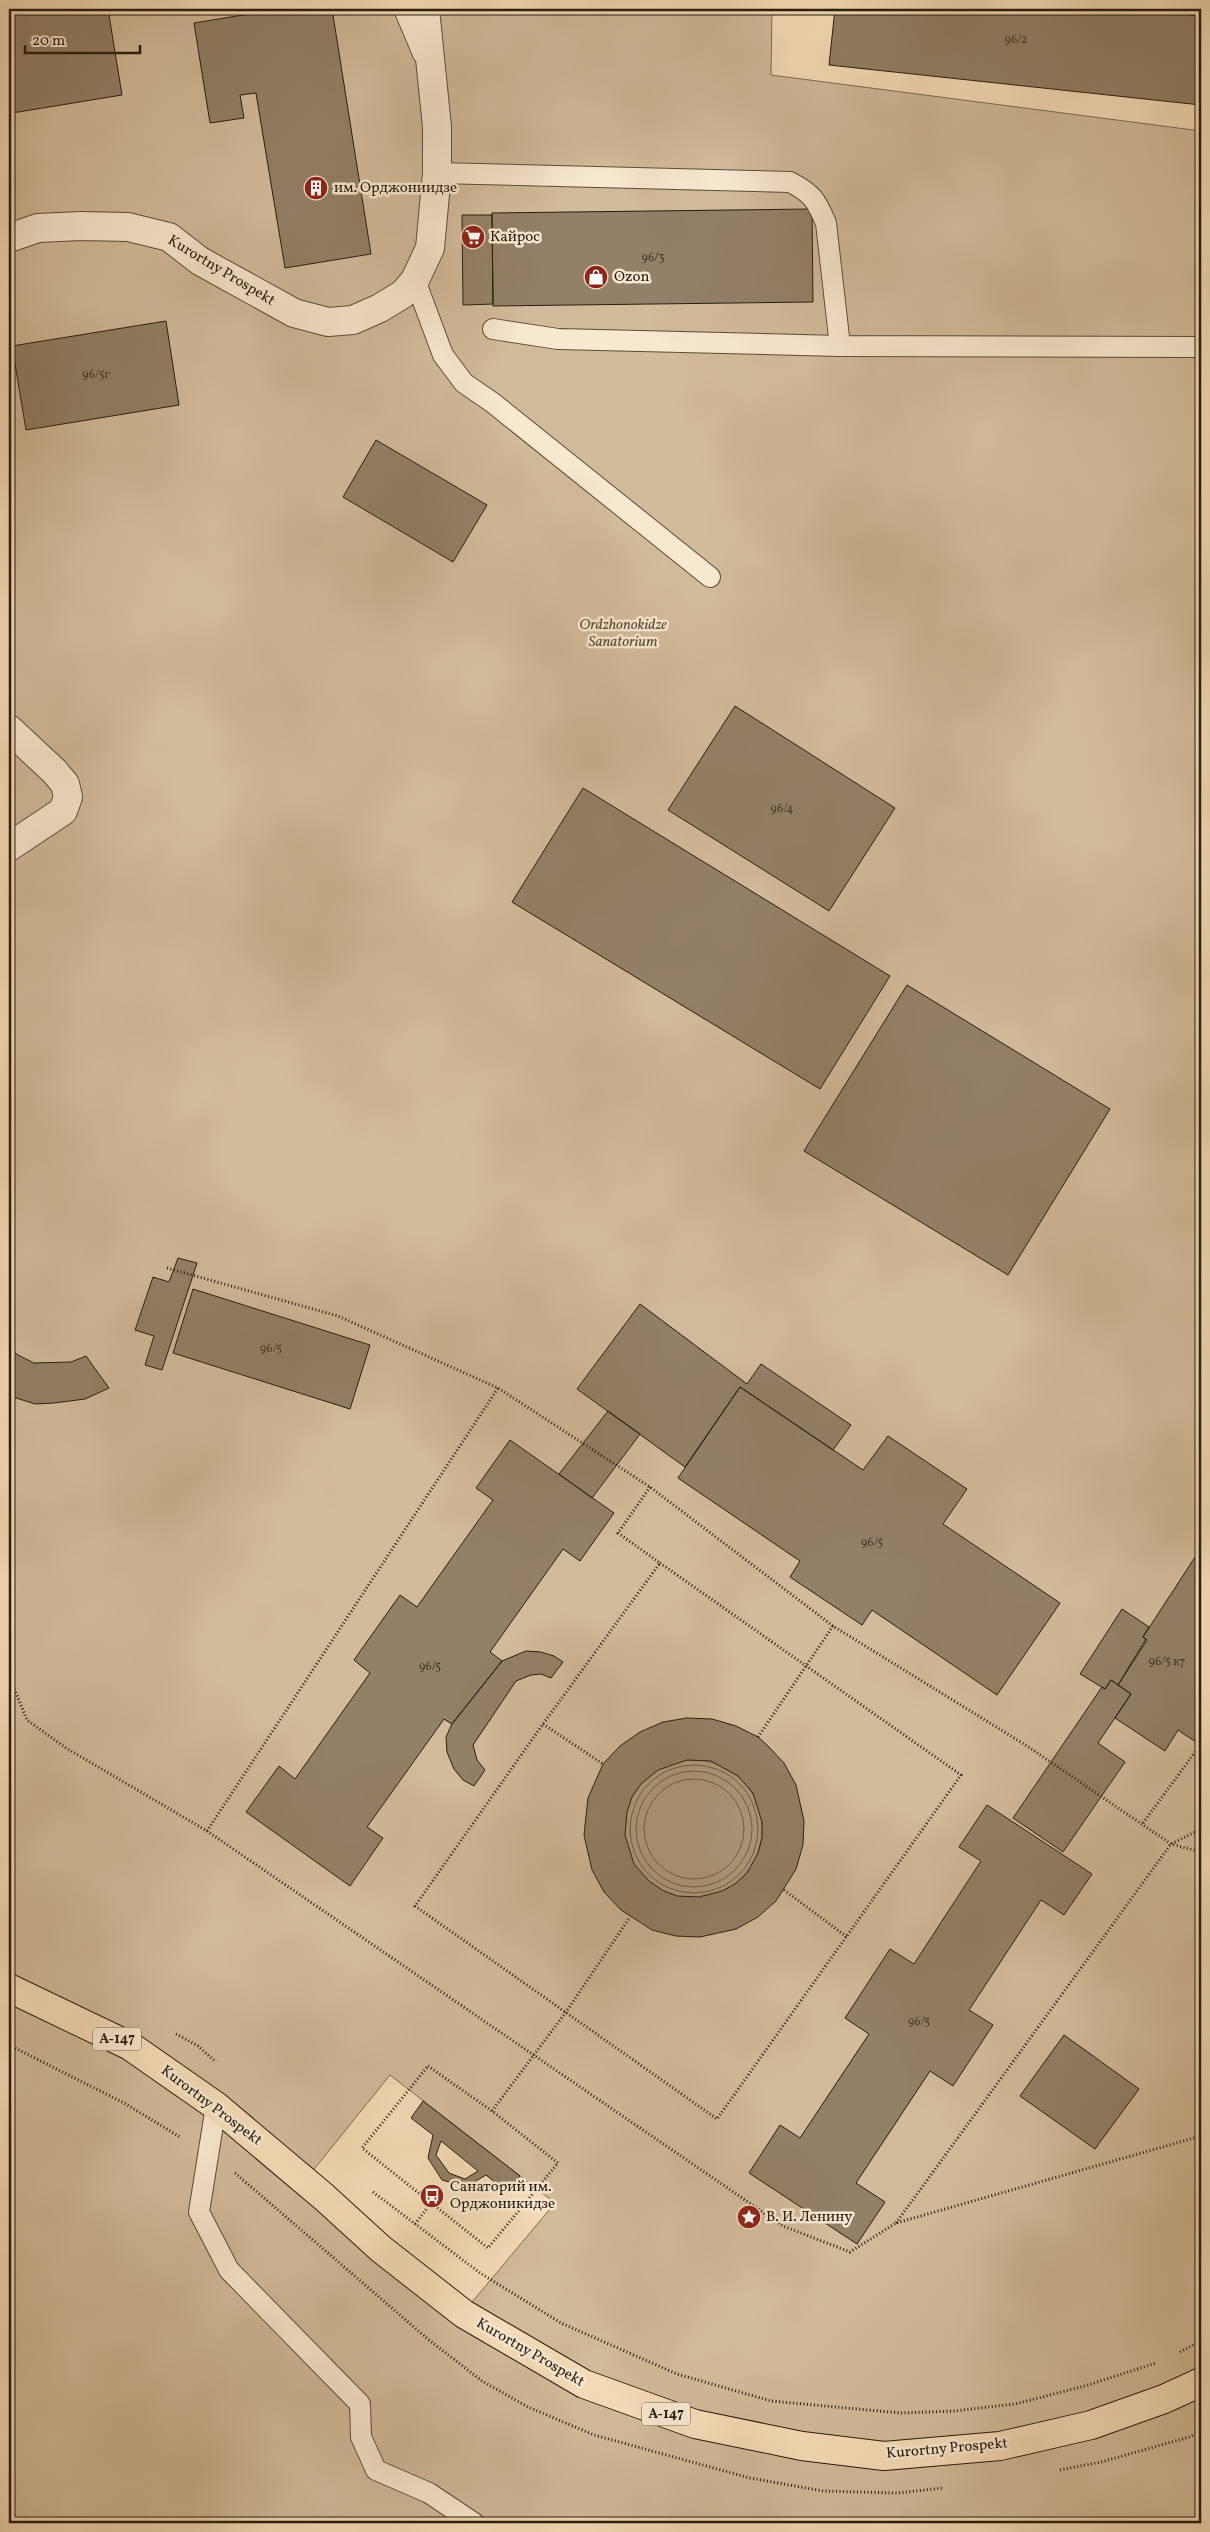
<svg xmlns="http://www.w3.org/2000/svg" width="1210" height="2532" viewBox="0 0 1210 2532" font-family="Vollkorn,serif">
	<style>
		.green { fill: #d2bb9b; stroke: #7c6c56; fill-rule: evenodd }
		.water { fill: #af9b7f; stroke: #796853 }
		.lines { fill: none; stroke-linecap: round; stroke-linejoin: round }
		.shore { stroke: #6b5c48; stroke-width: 1 }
		.building { fill: #928067; stroke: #271c11; fill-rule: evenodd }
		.service-casing { stroke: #5a4c3a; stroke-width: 22 }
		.tertiary-casing { stroke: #5a4c3a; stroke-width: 30 }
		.primary-casing { stroke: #271c11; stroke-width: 30 }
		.path { stroke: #271c11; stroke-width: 3; stroke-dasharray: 1 2.5; stroke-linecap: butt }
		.service { stroke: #f8e8d0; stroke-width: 20 }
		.tertiary { stroke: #f8e8d0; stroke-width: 28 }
		.primary { stroke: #f5dcb7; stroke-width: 28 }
		.labels { text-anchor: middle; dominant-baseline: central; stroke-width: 5; stroke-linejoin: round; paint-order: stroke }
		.number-label { font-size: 12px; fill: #423526 }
		.shield { fill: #f8e8d0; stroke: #66594a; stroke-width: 1 }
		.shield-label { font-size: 14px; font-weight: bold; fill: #271c11 }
		.poi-label { font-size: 15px; fill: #271c11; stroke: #f8e8d0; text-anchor: start }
		.street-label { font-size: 15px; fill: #271c11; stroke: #f8e8d0 }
		.park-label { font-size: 15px; font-style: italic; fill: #5a4c3a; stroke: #f8e8d0 }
	</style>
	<rect width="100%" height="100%" fill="#f5dcb7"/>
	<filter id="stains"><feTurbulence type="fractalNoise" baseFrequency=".004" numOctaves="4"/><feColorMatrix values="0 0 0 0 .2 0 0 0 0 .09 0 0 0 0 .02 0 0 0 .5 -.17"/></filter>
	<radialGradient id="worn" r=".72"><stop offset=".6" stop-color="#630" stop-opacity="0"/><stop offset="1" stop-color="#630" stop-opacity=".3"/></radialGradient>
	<!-- green -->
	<path class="green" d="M9,9H772L771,75L1201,131V2523H9ZM390,2075L555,2203L467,2308L303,2183Z"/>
	<!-- water -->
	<path class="water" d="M624 1829a69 69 0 1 1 138 0a69 69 0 1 1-138 0Z"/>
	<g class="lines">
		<!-- shore -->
		<path class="shore" d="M630 1829a64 64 0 1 1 128 0a64 64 0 1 1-128 0Z
			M636 1829a58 58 0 1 1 116 0a58 58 0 1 1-116 0Z
			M644 1829a50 50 0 1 1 100 0a50 50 0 1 1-100 0Z"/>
	</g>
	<!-- building -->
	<path class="building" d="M9,9H108L122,95L12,113L9,91Z
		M280,9H332L371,254L285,268L256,93L240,95L244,118L210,123L194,23Z
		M835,9H1132L1201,16V105L829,65Z
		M812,209L813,302L493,306L492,213Z
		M462,215H492L493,304L463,305Z
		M166,321L179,405L26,430L12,346Z
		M376,440L487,505L453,562L343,497Z
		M735,706L895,808L829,911L668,810Z
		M583,788L890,976L820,1089L512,902Z
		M907,985L1110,1109L1008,1275L804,1151Z
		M178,1258L197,1263L162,1370L145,1365L154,1336L135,1330L153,1277L169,1282Z
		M193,1289L370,1345L350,1409L173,1353Z
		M640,1304L747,1384L761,1364L851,1425L833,1450L740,1387L685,1467L577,1389Z
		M9,1347L18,1355L34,1363L71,1362L86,1356L109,1388L85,1399L54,1403L35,1404L10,1396Z
		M740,1387L863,1470L888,1436L967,1489L943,1524L1060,1603L997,1695L872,1610L862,1625L790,1577L800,1561L678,1478Z
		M608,1411L640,1434L592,1498L559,1474Z
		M510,1440L614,1513L580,1561L563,1549L490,1652L502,1661L452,1724L444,1719L367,1827L383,1838L350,1886L246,1812L279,1766L295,1779L370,1673L354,1660L400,1595L417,1607L493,1500L476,1488Z
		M1201,1548V1742L1199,1744L1178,1730L1165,1751L1115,1718L1131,1694L1118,1685L1147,1640L1143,1637Z
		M1122,1609L1149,1627L1143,1637L1146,1639L1118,1685L1111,1680L1105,1689L1080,1674Z
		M526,1651L541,1652L554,1656L563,1662L551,1678L541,1674L531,1675L516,1681L473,1745L477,1760L485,1770L474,1786L463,1780L454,1769L447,1752L446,1737L452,1724L502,1661Z
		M1111,1680L1131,1694L1098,1743L1125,1762L1063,1852L1013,1818L1102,1687L1105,1689Z
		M687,1718L712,1719L736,1726L758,1737L767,1745L784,1763L796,1785L804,1821L803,1845L796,1869L776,1901L758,1917L736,1929L700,1937L676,1936L652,1930L621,1910L604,1892L592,1870L584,1835L588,1798L603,1764L620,1746L640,1732L663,1722ZM687,1760L711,1761L738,1776L753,1793L762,1822V1838L758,1853L747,1873L735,1884L722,1891L699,1897L677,1896L662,1890L649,1881L634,1864L625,1835L627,1812L632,1797L641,1784L658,1770Z
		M987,1805L1092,1874L1064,1915L1041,1900L969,2010L993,2025L953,2086L930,2071L856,2183L885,2202L857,2244L749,2173L780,2125L800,2138L869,2034L845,2018L890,1949L914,1964L981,1861L959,1847Z
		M1064,2035L1139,2089L1095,2149L1020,2096Z
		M423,2101L520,2176L507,2192L486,2175L466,2187L442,2180L428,2158L433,2135L411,2118ZM441,2141L478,2171L465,2179L449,2173L436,2155Z"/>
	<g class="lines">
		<!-- service casing -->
		<g class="service-casing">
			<path id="service" d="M404,9L423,54
				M437,173L790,182C813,194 816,200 826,223L840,346
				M415,280L443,355L464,383L493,403L710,577
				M493,329L558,339L840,346L1201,347
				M216,2106L199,2212L229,2270L360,2404L361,2437L376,2470L429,2493L474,2523"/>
		</g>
		<!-- tertiary casing -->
		<g class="tertiary-casing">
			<path id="tertiary" d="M9,238L38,228L81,226L128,227L169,237L200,261L294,313L328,322L353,320L380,308L403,294L415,280L430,248L437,173V127L425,9
				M9,729L54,771L65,784L68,797L63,811L9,847"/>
		</g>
		<!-- primary casing -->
		<g class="primary-casing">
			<path id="primary" d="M9,1988L130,2046L216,2106L324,2197L381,2249L464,2314L584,2384L695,2424L802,2446L884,2456L1000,2446L1091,2425L1164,2399L1201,2382"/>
		</g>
		<!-- path -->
		<path class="path" d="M167,1268L338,1316L498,1388L650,1487L833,1626L1027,1746L1171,1844L1201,1852
			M650,1487L618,1533L660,1563
			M660,1563L961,1775L717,2119L415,1906L543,1724Z
			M9,1676L27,1720L66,1748L207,1831L783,2226L850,2252L896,2223L1201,2136
			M543,1724L603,1764
			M758,1737L833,1626
			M1143,1823L1201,1744
			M207,1831L498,1388
			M784,1890L847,1937
			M176,2034L198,2046L216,2062
			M9,2045L124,2103L180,2137
			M428,2066L492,2111L558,2163L488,2248L362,2148Z
			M492,2111L566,2012L630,1917
			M235,2173L429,2340L482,2381L528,2407L594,2435L750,2478L823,2491L897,2493L943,2488
			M373,2192L480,2273L561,2323L677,2374L771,2401L901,2413L954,2411L1015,2404L1085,2386L1156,2363
			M896,2223L1171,1844L1201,1829
			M415,2224L431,2203
			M1180,2352L1201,2341
			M1060,2470L1101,2462L1189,2437L1201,2431"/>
		<!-- service -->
		<use href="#service" class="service"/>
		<!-- tertiary -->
		<use href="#tertiary" class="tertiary"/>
		<!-- primary -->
		<use href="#primary" class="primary"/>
	</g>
	<!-- icons -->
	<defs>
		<g id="building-disc" transform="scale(1.25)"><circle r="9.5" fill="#8f2418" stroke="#f8e8d0"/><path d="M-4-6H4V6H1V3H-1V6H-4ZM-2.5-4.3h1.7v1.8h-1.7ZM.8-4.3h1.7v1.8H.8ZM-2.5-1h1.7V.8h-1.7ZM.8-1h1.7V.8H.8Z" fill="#fff"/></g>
		<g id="supermarket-disc" transform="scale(1.25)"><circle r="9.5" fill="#8f2418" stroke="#f8e8d0"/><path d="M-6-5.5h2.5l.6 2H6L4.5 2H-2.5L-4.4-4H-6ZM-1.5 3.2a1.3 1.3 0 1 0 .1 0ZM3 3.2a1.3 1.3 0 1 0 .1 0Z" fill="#fff"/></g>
		<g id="shop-disc" transform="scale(1.25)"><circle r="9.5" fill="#8f2418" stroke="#f8e8d0"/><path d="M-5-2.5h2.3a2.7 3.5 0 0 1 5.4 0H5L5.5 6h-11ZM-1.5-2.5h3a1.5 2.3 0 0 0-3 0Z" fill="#fff"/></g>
		<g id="bus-disc" transform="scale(1.25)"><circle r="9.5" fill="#8f2418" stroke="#f8e8d0"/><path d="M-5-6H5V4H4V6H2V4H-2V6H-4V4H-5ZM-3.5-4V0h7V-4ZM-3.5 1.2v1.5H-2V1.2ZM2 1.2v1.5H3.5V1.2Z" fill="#fff"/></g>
		<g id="sight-disc" transform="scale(1.25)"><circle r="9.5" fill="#8f2418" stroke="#f8e8d0"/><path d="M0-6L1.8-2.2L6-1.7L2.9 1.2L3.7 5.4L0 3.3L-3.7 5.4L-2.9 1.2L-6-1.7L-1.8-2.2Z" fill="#fff"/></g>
	</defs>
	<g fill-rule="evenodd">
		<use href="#building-disc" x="316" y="188"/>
		<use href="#supermarket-disc" x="473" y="237"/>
		<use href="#shop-disc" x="596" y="277"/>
		<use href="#bus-disc" x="432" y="2196"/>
		<use href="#sight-disc" x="749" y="2217"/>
	</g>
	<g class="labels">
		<!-- number labels -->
		<g class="number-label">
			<text x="1016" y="40">96/2</text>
			<text x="653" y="258">96/3</text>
			<text x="96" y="375">96/5г</text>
			<text x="782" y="809">96/4</text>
			<text x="271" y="1349">96/5</text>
			<text x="872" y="1543">96/5</text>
			<text x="1167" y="1662">96/5 к7</text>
			<text x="430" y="1667">96/5</text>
			<text x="919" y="2022">96/5</text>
		</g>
		<!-- shield labels -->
		<g class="shield">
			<rect x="93" y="2027.5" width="48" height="23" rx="4"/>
			<rect x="642" y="2402.5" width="48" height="23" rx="4"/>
		</g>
		<g class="shield-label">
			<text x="117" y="2039">А-147</text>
			<text x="666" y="2414">А-147</text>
		</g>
		<!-- poi labels -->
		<g class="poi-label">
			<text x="334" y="188">им. Орджониидзе</text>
			<text x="490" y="237">Кайрос</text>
			<text x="614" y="277">Ozon</text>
			<text x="450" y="2187">Санаторий им.<tspan x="450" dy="17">Орджоникидзе</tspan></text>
			<text x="766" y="2217">В. И. Ленину</text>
		</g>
		<!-- street labels -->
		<g class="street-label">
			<text transform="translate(221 271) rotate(31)">Kurortny Prospekt</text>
			<text transform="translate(211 2106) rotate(37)">Kurortny Prospekt</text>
			<text transform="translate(530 2353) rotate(30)">Kurortny Prospekt</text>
			<text transform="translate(947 2449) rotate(-5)">Kurortny Prospekt</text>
		</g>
		<!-- park labels -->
		<g class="park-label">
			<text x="623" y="625">Ordzhonokidze<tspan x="623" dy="17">Sanatorium</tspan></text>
		</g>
	</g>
	<!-- margin -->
	<rect width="1210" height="2532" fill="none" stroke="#f5dcb7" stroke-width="30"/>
	<rect x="10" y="10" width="1190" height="2512" fill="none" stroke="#271c11" stroke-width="2.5"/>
	<rect x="15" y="15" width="1180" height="2502" fill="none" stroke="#271c11"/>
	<!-- scale -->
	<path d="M25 45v8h115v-8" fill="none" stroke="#271c11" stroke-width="2.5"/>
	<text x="32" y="45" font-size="15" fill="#271c11" stroke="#f8e8d0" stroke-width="4" paint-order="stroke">20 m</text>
	<rect width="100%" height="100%" filter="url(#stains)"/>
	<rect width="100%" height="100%" fill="url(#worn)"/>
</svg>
